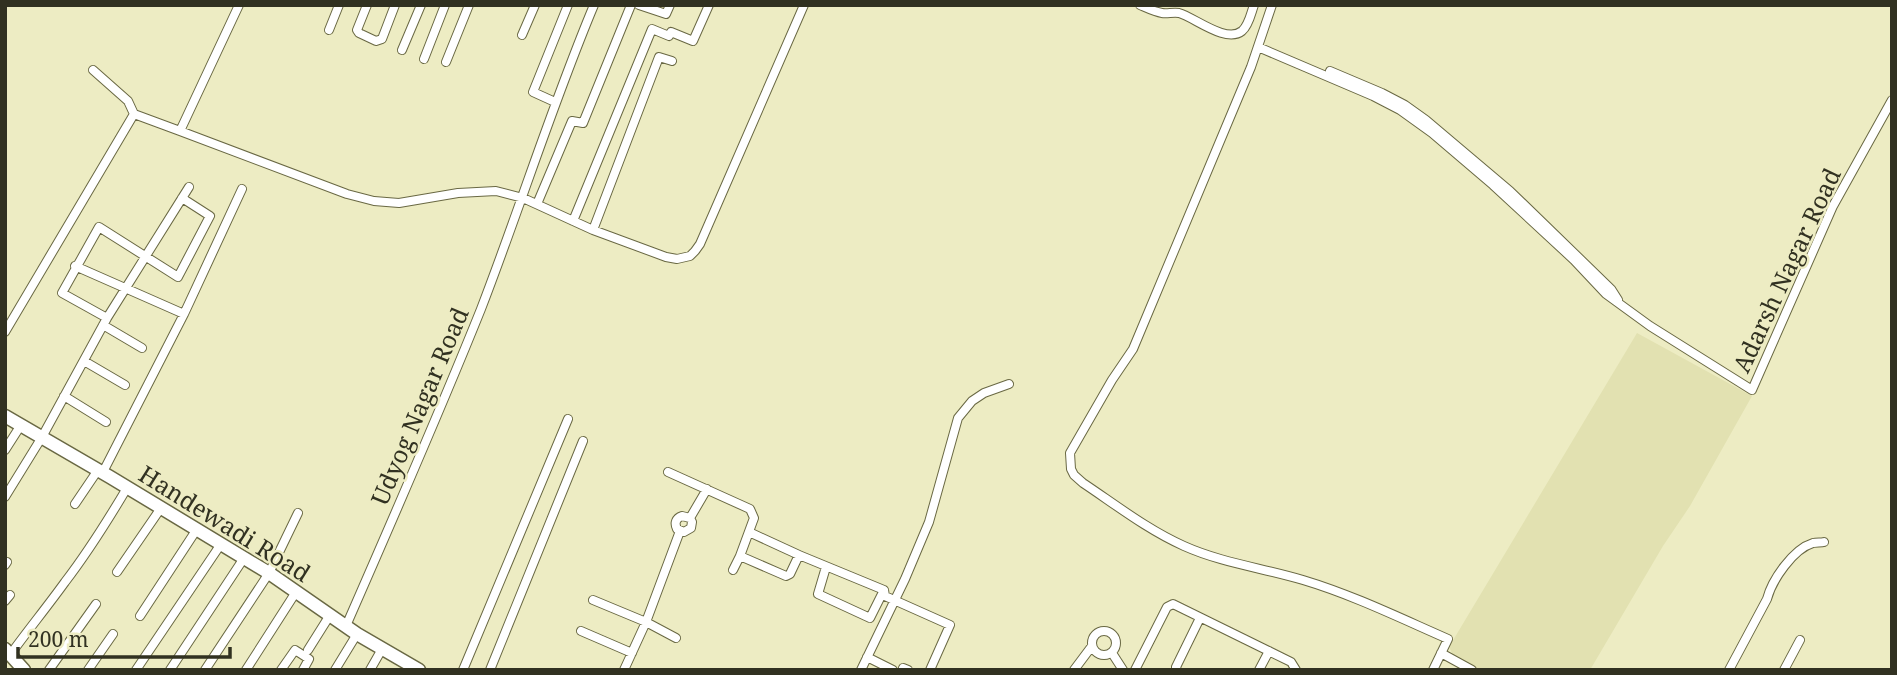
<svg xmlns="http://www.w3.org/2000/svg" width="1897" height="675" viewBox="0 0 1897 675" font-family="'Noto Serif',serif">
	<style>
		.built { fill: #e2e1b1 }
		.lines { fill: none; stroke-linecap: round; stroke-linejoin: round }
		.minor-casing { stroke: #696843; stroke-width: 10 }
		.secondary-casing { stroke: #696843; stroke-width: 15 }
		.minor { stroke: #fff; stroke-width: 8 }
		.secondary { stroke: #fff; stroke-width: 12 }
		.labels { text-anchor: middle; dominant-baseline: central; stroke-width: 5; stroke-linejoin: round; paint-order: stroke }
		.street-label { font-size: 24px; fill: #313121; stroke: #edecc3 }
	</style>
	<rect width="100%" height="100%" fill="#edecc3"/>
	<!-- built -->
	<path class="built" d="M1637,333L1752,396L1690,506L1663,546L1590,670H1478L1453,655L1449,647Z"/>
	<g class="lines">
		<!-- minor casing -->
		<g class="minor-casing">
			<path id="minor" d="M367,5L357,30L359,33L376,41L382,39L395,5
				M639,5L666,14L670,5
				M1140,5C1147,8 1155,12 1162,13C1167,14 1173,12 1179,13C1194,17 1226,44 1242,31C1249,25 1251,13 1254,5
				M1272,5L1251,67L1133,349L1112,380L1070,453L1071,469L1074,475L1083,483C1116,505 1148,530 1184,546C1222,563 1263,568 1303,580C1353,595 1400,618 1448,639L1433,670
				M329,30L339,5
				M522,35L535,5
				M1258,47L1373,96L1400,110L1432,133L1493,185L1574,260L1606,294L1650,326L1752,390L1833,206L1892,100
				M402,50L421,5
				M424,59L445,5
				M446,62L469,5
				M93,70L128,101L134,114
				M1330,71L1382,93L1405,105L1426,120L1510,191L1611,289L1618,300
				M555,102L533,92L568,5
				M134,114L180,131L239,5
				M180,131L347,194L374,201L399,203L458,193L496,191L523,198L593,230L666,257L677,259L690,256L695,251L700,244L804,5
				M537,204L572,121L583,123L631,5
				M573,221L652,29L669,36L671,32L693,41L709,5
				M593,230L659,57L672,61
				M75,266L184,314
				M107,318L62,293L99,227L178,277L210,216L182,198
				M103,325L142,348
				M5,332L134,114
				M84,361L125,385
				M64,396L106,422
				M5,450L21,425
				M103,472L184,314L242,189
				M668,472L750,509L754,518L740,556
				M5,497L42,437L107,318L189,187
				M75,504L98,470
				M690,518L682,516C676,518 674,523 677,529L684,532L691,528L692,522L690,518L707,489
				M749,532L799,555
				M5,565L7,562
				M826,567L818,594L870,618L884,590
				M733,570L740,556L786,576L790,574L799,555L884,590L885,596L950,625L930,670
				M117,572L161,508
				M593,600L646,622L676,638
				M5,601L10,595
				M140,616L197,529
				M346,626C392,521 438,416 481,309C520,208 552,105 594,5
				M1092 643a12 12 0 1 1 24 0a12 12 0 1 1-24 0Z
				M581,631L632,653
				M308,650L330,615
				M1112,653L1123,670
				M1441,653L1472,670
				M10,655C28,630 47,607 65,582C88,552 108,520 127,488
				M867,657L893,670
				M903,668L908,670
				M49,670L96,604
				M88,670L113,634
				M136,670L221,544
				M170,670L244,558
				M205,670L269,573L298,513
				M246,670L296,592
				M281,670L295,650L309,659L303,670
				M335,670L357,634
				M370,670L382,649
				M463,670L568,419
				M490,670L583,441
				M624,670L646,622L680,531
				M861,670L905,579L929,522L958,418L972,401L984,393L1009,384
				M1074,670L1092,646
				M1135,670L1167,607L1173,604L1291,662L1296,670
				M1177,670L1176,667L1200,618
				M1259,670L1269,651
				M1729,670L1767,599C1772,580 1793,549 1813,543C1817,542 1821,543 1824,542
				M1784,670L1800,640"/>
		</g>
		<!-- secondary casing -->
		<g class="secondary-casing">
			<path id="secondary" d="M5,416L110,477L269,573L357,634L419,670
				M5,649L24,670"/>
		</g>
		<!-- minor -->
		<use href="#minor" class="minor"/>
		<!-- secondary -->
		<use href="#secondary" class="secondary"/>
	</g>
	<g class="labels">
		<!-- street labels -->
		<g class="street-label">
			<text transform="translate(1786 270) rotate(-65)">Adarsh Nagar Road</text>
			<text transform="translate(419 406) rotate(-67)">Udyog Nagar Road</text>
			<text transform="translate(225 523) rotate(32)">Handewadi Road</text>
		</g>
	</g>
	<!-- border -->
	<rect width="1897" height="675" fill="none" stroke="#313121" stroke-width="14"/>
	<!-- scale -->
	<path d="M18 647v10h212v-10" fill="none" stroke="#313121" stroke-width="3.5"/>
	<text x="28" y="647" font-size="21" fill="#313121" stroke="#edecc3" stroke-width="5" paint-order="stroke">200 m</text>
</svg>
